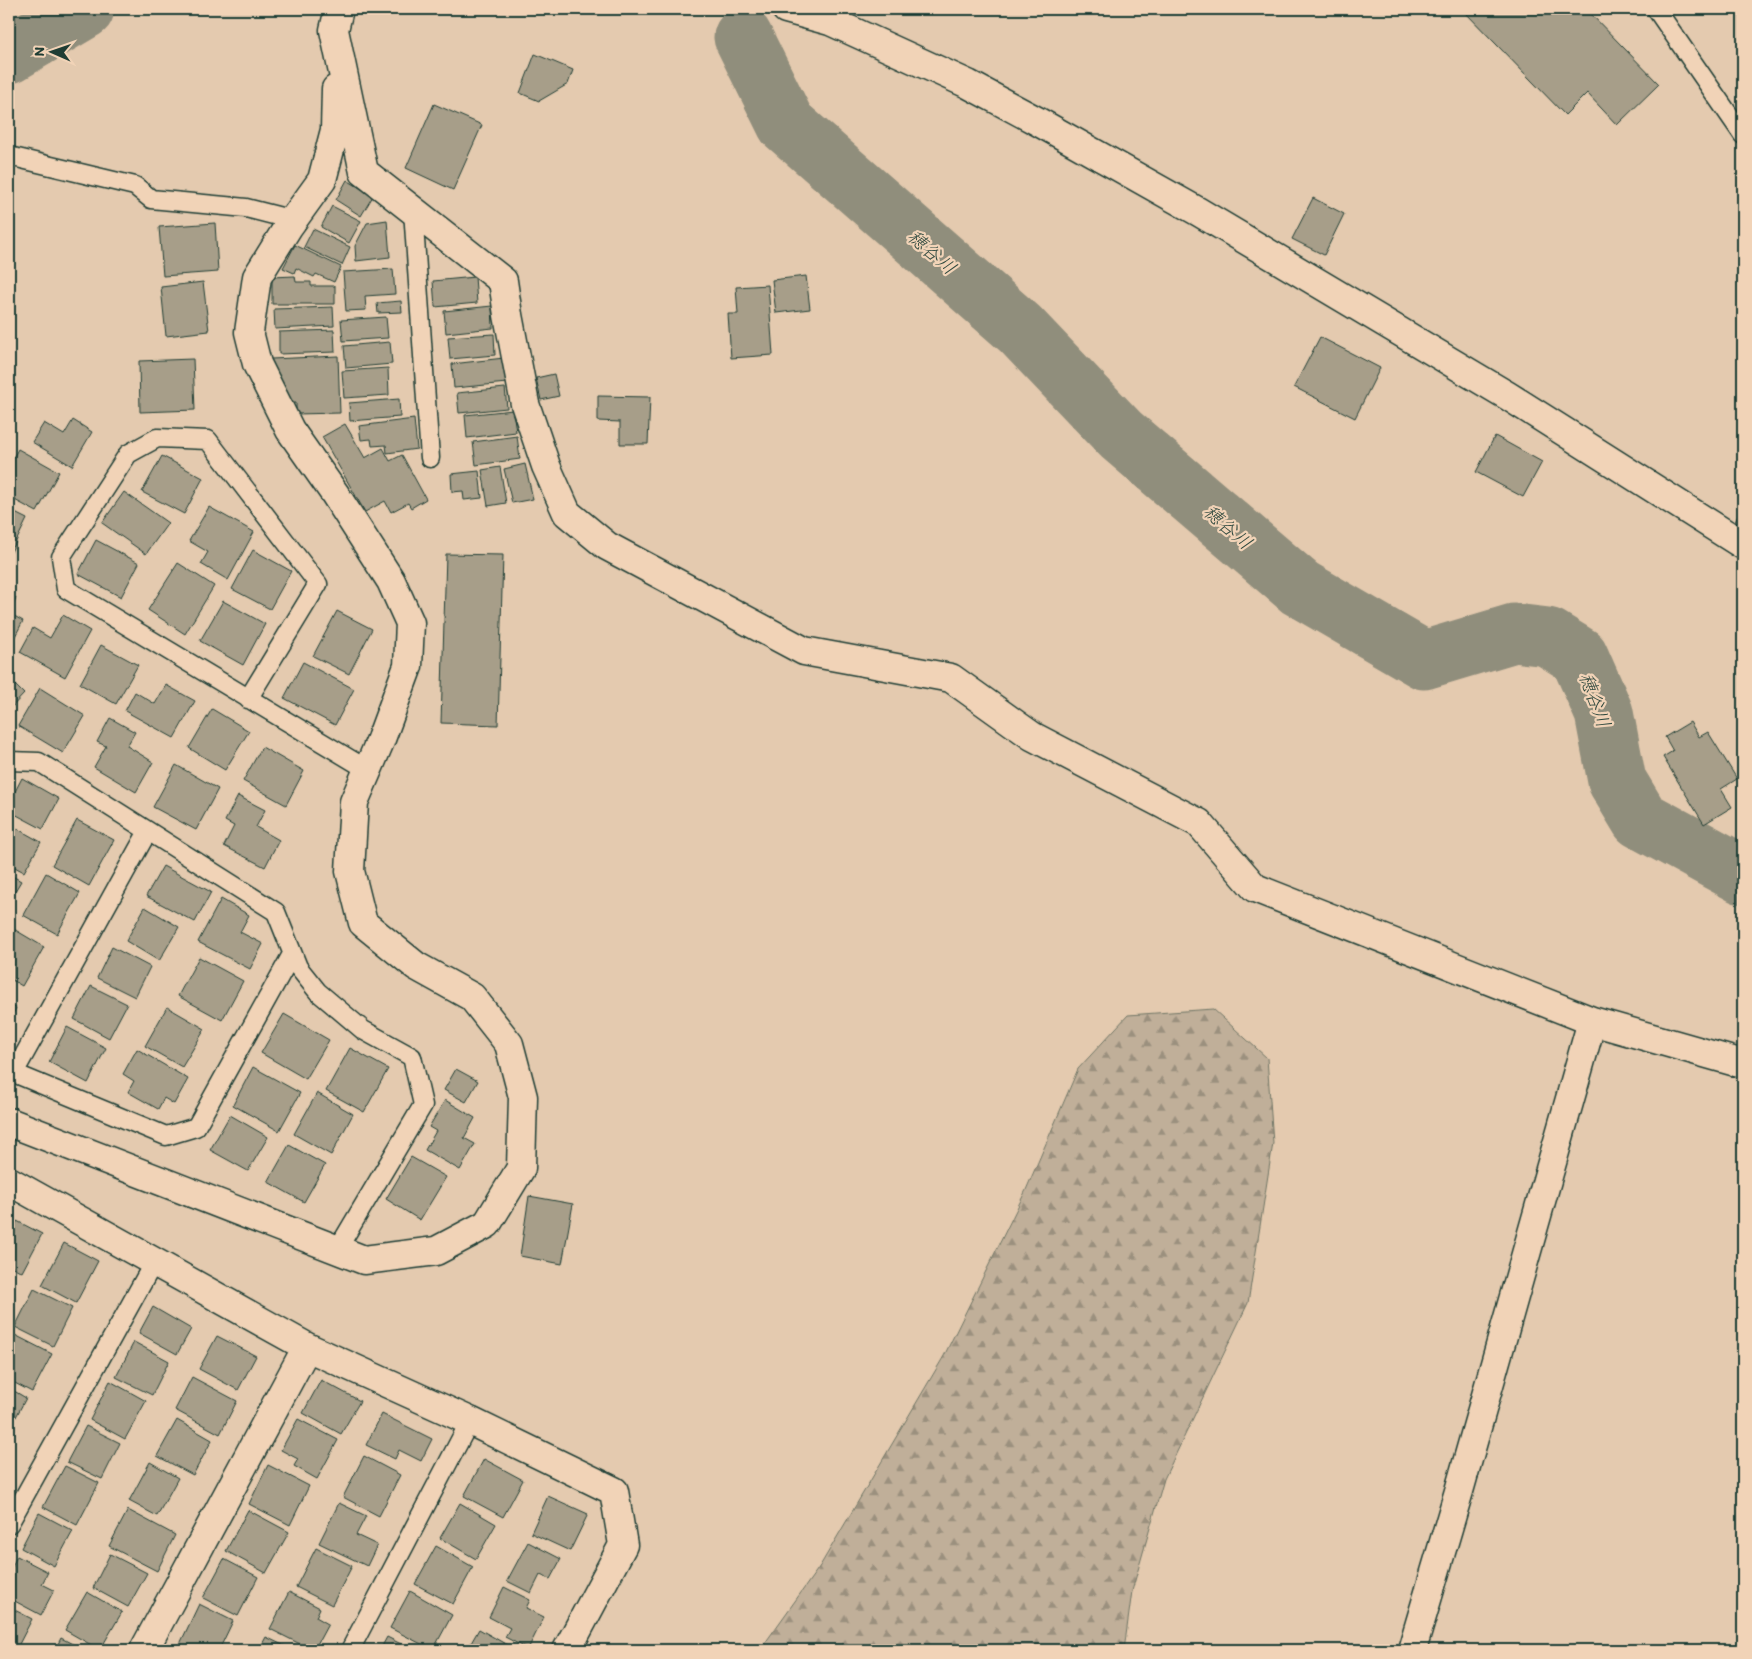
<svg xmlns="http://www.w3.org/2000/svg" width="1752" height="1659" viewBox="0 0 1752 1659" font-family="Itim,'Klee One',sans-serif">
	<style>
		.forest { fill: url(#forest-firs); stroke: #707666 }
		.lines { fill: none; stroke-linecap: round; stroke-linejoin: round }
		.river { stroke: #908e7b; stroke-width: 59 }
		.building { fill: #a79e89; stroke: #1f3d34 }
		.lane-casing { stroke: #1f3d34; stroke-width: 21 }
		.street-casing { stroke: #1f3d34; stroke-width: 31 }
		.secondary-casing { stroke: #1f3d34; stroke-width: 31 }
		.lane { stroke: #f1d3b7; stroke-width: 18 }
		.street { stroke: #f1d3b7; stroke-width: 28 }
		.secondary { stroke: #f1d3b7; stroke-width: 28 }
		.labels { text-anchor: middle; dominant-baseline: central; stroke-width: 4.5; stroke-linejoin: round; paint-order: stroke }
		.water-label { font-size: 19px; font-style: italic; fill: #30493f; stroke: #f1d3b7 }
	</style>
	<defs>
		<pattern id="forest-firs" width="22" height="20" patternUnits="userSpaceOnUse" patternTransform="scale(1.25)"><rect width="22" height="20" fill="#c0af99"/><path d="M5 1l3.5 6h-7zM16 11l3.5 6h-7z" fill="#9b907e"/></pattern>
	</defs>
	<rect width="100%" height="100%" fill="#e4caaf"/>
	<filter id="ink" filterUnits="userSpaceOnUse"><feTurbulence type="fractalNoise" baseFrequency=".02" numOctaves="2"/><feDisplacementMap in="SourceGraphic" scale="10" xChannelSelector="R" yChannelSelector="G"/><feConvolveMatrix kernelMatrix="1 2 1 2 8 2 1 2 1" color-interpolation-filters="sRGB"/></filter>
	<g filter="url(#ink)">
		<!-- forest -->
		<path class="forest" d="M1213,1009L1267,1058L1273,1143L1248,1303L1164,1479L1132,1591L1124,1650H760L820,1566L944,1356L1026,1190L1078,1069L1128,1015Z"/>
		<g class="lines">
			<!-- river -->
			<path class="river" d="M743,37L786,124L1020,329L1121,435L1300,588L1424,660L1514,633L1548,637L1579,656L1604,713L1617,781L1640,819L1743,875
				M9,54L85,9"/>
		</g>
		<!-- building -->
		<path class="building" d="M1462,9H1586L1659,84L1617,125L1587,93L1565,115Z
			M535,54L573,70L568,84L539,101L520,93Z
			M434,104L482,125L453,190L406,168Z
			M347,180L373,196L361,216L336,200Z
			M1313,198L1344,214L1324,255L1292,239Z
			M332,206L361,221L349,243L321,227Z
			M387,220L390,257L356,261L355,246L367,223Z
			M215,223L218,272L163,276L159,227Z
			M313,229L350,247L342,265L304,247Z
			M295,245L341,267L334,282L316,274L314,277L296,268L294,273L283,268Z
			M393,269L395,294L365,296L366,310L346,311L343,272Z
			M295,276L296,282H311V286H335V304H272V277Z
			M806,276L810,309L776,313L772,280Z
			M475,277L477,303L435,307L433,281Z
			M203,282L209,331L166,336L161,287Z
			M768,285L773,355L731,358L728,314H738L736,287Z
			M401,301L402,312L378,313L377,303Z
			M492,306L493,328L446,333L444,311Z
			M333,307L334,326L275,329L274,309Z
			M386,317L388,338L343,341L341,320Z
			M334,330L335,352L279,354V332Z
			M494,334L495,355L450,359L448,337Z
			M1320,337L1380,368L1355,418L1294,387Z
			M390,342L392,364L346,368L344,346Z
			M338,356L340,413L296,414V403H290L289,397H281L280,376H272L271,359Z
			M504,358L507,383L454,388L452,364Z
			M193,359L195,410L140,412L139,361Z
			M388,368L389,395L344,398L342,371Z
			M554,374L559,396L541,400L536,378Z
			M505,388L507,408L459,413L457,393Z
			M598,396L650,397L648,444H620V422L598,421Z
			M399,399L400,417L350,421L349,403Z
			M513,410L516,432L467,438L465,415Z
			M414,419L417,449L387,453L386,445L372,446L371,439L361,440L359,426Z
			M73,420L92,432L72,466L32,442L44,423L64,435Z
			M345,424L365,458L383,448L390,461L402,455L426,499L411,508L408,503L391,512L385,501L365,512L322,437Z
			M517,436L520,459L476,465L473,442Z
			M1495,436L1542,462L1523,497L1476,472Z
			M18,449L59,472L37,512L9,497V465Z
			M162,456L203,478L184,514L142,492Z
			M525,464L533,499L512,503L504,469Z
			M500,467L506,503L488,506L482,470Z
			M479,471L482,498L464,500L463,491L452,492L451,474Z
			M124,492L168,523L146,554L102,523Z
			M1743,505V526L1735,522Z
			M209,507L254,532L228,580L201,564L208,552L189,541Z
			M9,510L27,519L9,556Z
			M96,540L139,563L121,597L78,574Z
			M253,550L291,571L270,609L232,589Z
			M446,554L503,555L498,725L441,723Z
			M178,563L214,586L185,634L148,610Z
			M9,594L16,598L9,613Z
			M223,601L265,624L243,665L200,641Z
			M337,611L372,629L349,674L313,656Z
			M9,613L23,621L11,644L9,643Z
			M63,615L90,631L65,677L20,652L33,628L50,638Z
			M101,645L138,665L116,704L80,684Z
			M303,662L354,689L335,725L284,698Z
			M9,679L24,694L9,710Z
			M166,685L195,701L174,738L125,711L135,692L155,704Z
			M40,688L85,716L63,753L18,726Z
			M212,709L249,731L225,770L189,748Z
			M110,718L135,732L127,746L153,762L136,792L94,767L106,746L97,742Z
			M1690,722L1699,737L1708,732L1737,779L1721,789L1732,807L1704,824L1663,757L1673,751L1665,737Z
			M262,747L304,771L286,805L243,781Z
			M176,765L218,789L196,830L153,807Z
			M22,778L59,799L43,829L9,811V803Z
			M238,796L265,810L256,827L279,840L265,867L224,846L234,826L225,821Z
			M77,820L114,840L89,886L52,865Z
			M9,824L41,842L24,872L9,864Z
			M163,866L211,892L195,922L146,896Z
			M46,873L80,893L57,934L23,915Z
			M9,874L21,881L9,901Z
			M221,899L249,915L240,932L263,944L250,969L198,942Z
			M145,907L179,927L159,961L126,941Z
			M12,928L44,947L22,986L9,978V935Z
			M112,947L150,967L135,997L97,978Z
			M199,957L243,981L222,1020L178,996Z
			M91,986L127,1004L109,1038L74,1019Z
			M9,1005L16,1008L9,1023Z
			M167,1007L205,1029L182,1067L145,1046Z
			M284,1014L329,1040L306,1079L261,1053Z
			M67,1027L106,1048L88,1083L49,1062Z
			M350,1048L388,1069L364,1112L326,1091Z
			M137,1049L188,1079L174,1104L164,1098L158,1109L128,1092L134,1081L123,1074Z
			M253,1067L300,1093L279,1131L233,1105Z
			M456,1069L478,1081L466,1102L444,1090Z
			M317,1093L353,1114L331,1155L294,1134Z
			M445,1100L475,1118L464,1138L475,1144L460,1170L425,1150L436,1131L429,1127Z
			M230,1115L268,1137L248,1171L210,1150Z
			M289,1145L325,1165L304,1202L268,1182Z
			M411,1157L446,1177L420,1220L386,1199Z
			M529,1196L573,1204L562,1264L520,1256Z
			M17,1221L42,1234L22,1272L9,1265V1230L12,1232Z
			M64,1243L98,1261L76,1303L42,1285Z
			M34,1289L72,1308L53,1346L15,1327Z
			M153,1307L191,1329L177,1354L139,1333Z
			M13,1334L52,1354L32,1392L9,1380V1343Z
			M217,1336L256,1356L238,1390L199,1369Z
			M134,1342L169,1361L152,1395L116,1377Z
			M192,1377L237,1401L220,1434L175,1410Z
			M321,1380L360,1401L341,1434L303,1413Z
			M110,1381L146,1401L125,1439L90,1420Z
			M9,1388L26,1398L9,1430Z
			M382,1414L432,1439L421,1461L399,1450L395,1459L366,1445Z
			M298,1419L338,1440L317,1479L294,1466L298,1459L281,1450Z
			M177,1420L212,1440L193,1475L157,1456Z
			M86,1426L120,1443L102,1479L67,1462Z
			M364,1456L400,1475L379,1516L343,1497Z
			M484,1459L523,1480L503,1517L464,1496Z
			M150,1462L178,1478L157,1516L129,1501Z
			M268,1465L309,1486L290,1525L249,1504Z
			M65,1466L99,1483L77,1525L43,1507Z
			M548,1496L588,1514L570,1551L531,1533Z
			M339,1503L366,1516L356,1535L377,1545L367,1566L319,1543Z
			M460,1503L496,1524L476,1559L440,1538Z
			M128,1510L175,1535L157,1571L109,1546Z
			M248,1510L289,1532L266,1573L226,1551Z
			M39,1513L73,1531L54,1566L21,1548Z
			M528,1542L561,1559L550,1579L540,1575L531,1593L507,1581Z
			M436,1546L473,1567L453,1604L415,1584Z
			M316,1548L352,1566L332,1605L296,1587Z
			M110,1554L147,1573L128,1607L93,1588Z
			M17,1556L48,1572L42,1584L54,1590L41,1615L9,1598V1573Z
			M224,1559L258,1577L238,1616L203,1598Z
			M504,1587L530,1600L526,1608L544,1617L528,1649L505,1637L510,1628L489,1617Z
			M410,1591L452,1615L433,1650L390,1628Z
			M87,1592L122,1612L100,1650L65,1630Z
			M289,1592L320,1608L316,1617L328,1624L314,1650H312L270,1629Z
			M199,1604L233,1621L219,1650H192L180,1644Z
			M9,1607L32,1619L16,1650H9Z
			M479,1629L516,1650H467Z
			M266,1637L293,1650H259Z
			M387,1637L413,1650H380Z
			M61,1638L84,1650H55Z"/>
		<g class="lines">
			<!-- lane casing -->
			<g class="lane-casing">
				<path id="lane" d="M1656,9L1743,135
					M9,156L135,186L151,199L246,208L293,220
					M413,210L430,458
					M248,699L318,584L208,440L157,438L128,454L61,557L66,589L368,770
					M9,761L39,762L276,912L298,967L318,992L363,1030L412,1057L423,1105L337,1250
					M9,1071L166,1136L196,1127L292,954
					M14,1073L148,831
					M9,1524L154,1262
					M350,1650L470,1421"/>
			</g>
			<!-- street casing -->
			<g class="street-casing">
				<path id="street" d="M339,9L334,30L364,172L503,281L508,315L525,404L546,466L567,513L607,546L804,651L951,678L1032,736L1199,823L1255,888L1592,1021L1743,1064
					M9,1122L364,1260L436,1251L487,1224L521,1168L523,1097L509,1044L472,997L416,966L363,923L350,871L354,802L381,739L408,666L410,623L391,581L335,494L290,430L257,364L249,332L257,277L288,227L322,180L335,130L336,89
					M9,1181L307,1347L470,1421L614,1491L623,1545L567,1650
					M144,1650L307,1347
					M1412,1650L1459,1491L1592,1021"/>
			</g>
			<!-- secondary casing -->
			<g class="secondary-casing">
				<path id="secondary" d="M786,9L830,21L968,84L1037,121L1199,212L1508,396L1743,545"/>
			</g>
			<!-- lane -->
			<use href="#lane" class="lane"/>
			<!-- street -->
			<use href="#street" class="street"/>
			<!-- secondary -->
			<use href="#secondary" class="secondary"/>
		</g>
	</g>
	<g class="labels">
		<!-- water labels -->
		<g class="water-label">
			<text transform="translate(932 252) rotate(41)">穂谷川</text>
			<text transform="translate(1228 527) rotate(41)">穂谷川</text>
			<text transform="translate(1595 700) rotate(70)">穂谷川</text>
		</g>
	</g>
	<!-- margin -->
	<rect width="1752" height="1659" fill="none" stroke="#f1d3b7" stroke-width="30"/>
	<rect x="15" y="15" width="1722" height="1629" fill="none" stroke="#1f3d34" stroke-width="2" filter="url(#ink)"/>
	<!-- north arrow -->
	<g transform="translate(52 52) rotate(272)" stroke="#f1d3b7" stroke-width="4" paint-order="stroke">
	<path d="M0-4L9 19L0 12L-9 19Z" fill="#1f3d34"/>
	<text y="-8" font-size="14" font-weight="bold" text-anchor="middle" fill="#1f3d34">N</text>
	</g>
</svg>
